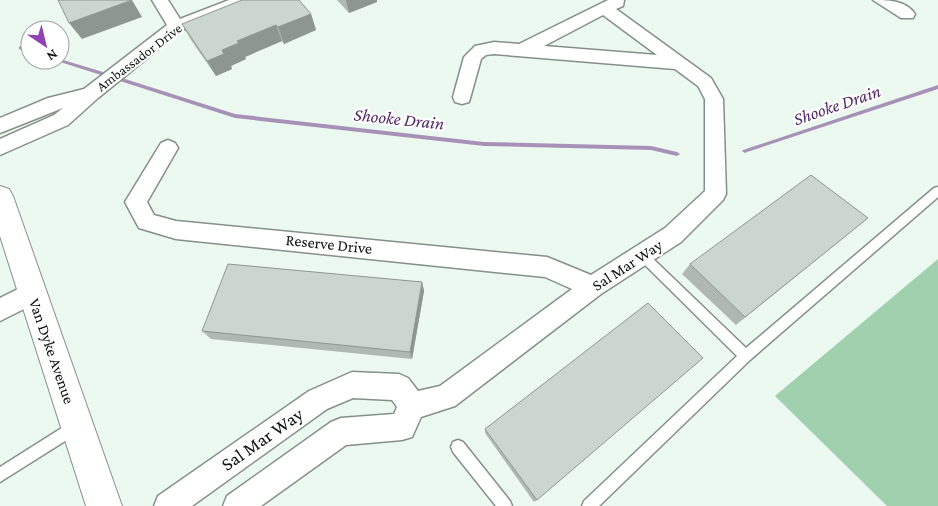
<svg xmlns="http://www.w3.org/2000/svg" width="938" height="506" viewBox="0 0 938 506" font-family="'Crimson Pro',serif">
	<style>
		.green { fill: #a1d0af }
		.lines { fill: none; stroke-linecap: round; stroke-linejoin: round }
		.stream { fill: #a891b6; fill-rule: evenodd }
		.lane-casing { stroke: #859088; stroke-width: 3 }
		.street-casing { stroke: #859088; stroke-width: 3 }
		.secondary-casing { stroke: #859088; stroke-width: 2 }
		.lane { fill: #fff; fill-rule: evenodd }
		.street { fill: #fff; fill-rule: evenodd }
		.secondary { fill: #fff; fill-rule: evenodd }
		.wall { fill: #afb9b1 }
		.shaded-wall { fill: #8e9690 }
		.building { fill: #cbd7ce; stroke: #8e9690 }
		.labels { text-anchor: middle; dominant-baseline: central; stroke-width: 4.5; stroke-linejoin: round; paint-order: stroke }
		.far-street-label { font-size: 14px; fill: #0e120f; stroke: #fff }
		.street-label { font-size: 16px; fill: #0e120f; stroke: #fff }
		.water-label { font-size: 18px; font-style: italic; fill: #502665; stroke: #fff }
		.near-street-label { font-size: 19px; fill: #0e120f; stroke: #fff }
	</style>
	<rect width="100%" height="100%" fill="#ecf9f0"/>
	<!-- green -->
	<path class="green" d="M938,259V506H887L775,396Z"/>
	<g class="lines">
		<!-- stream -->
		<path class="stream" d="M21,46L30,49V53L19,49V47Z
			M60,59L103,72V73L101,75L57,61V60H60Z
			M122,78L235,114L484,142L651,146L677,152L680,154L677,156L651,150L484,146L235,118L120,81L119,80Z
			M938,85V89L747,152L745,153L742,151L743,150Z"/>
		<!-- lane casing -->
		<g class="lane-casing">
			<path id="lane" d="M938,187V197L750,360L599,506H582L584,501L737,356L638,258L636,255L638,252L642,250L646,252L746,348L934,188Z
				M76,419L81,421L83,426L81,431L0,482V467Z
				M458,440L463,442L510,501L512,506H496L453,452L451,447L453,442Z"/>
		</g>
		<!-- street casing -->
		<g class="street-casing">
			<path id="street" d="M152,0H168L180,19L229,0H252L250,4L182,30L98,98L68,125L0,155V139L54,115L63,108L0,133V118L48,98L84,89L167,25Z
				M608,0H624L623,6L616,9L711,78L723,99L726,194L723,200L681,242L601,294L455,406L421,417L412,437L402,440L346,445L261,506H223L227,496L331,422L341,418L394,414L397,407L392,400L353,398L327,409L192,506H154L158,496L309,391L352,372L399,374L408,378L418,391L440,386L572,289L545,277L176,239L139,228L125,202L161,143L168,140L175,143L178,148L147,202L154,215L176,221L547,257L591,275L665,228L705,191V99L698,86L675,69L494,54L486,55L481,59L469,102L462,104L455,102L453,97L464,57L475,46L494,42L519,44ZM603,15L657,55L544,46Z
				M873,0C887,0 906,0 915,14L913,18H901Z
				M32,282L40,285L44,293L40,301L0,321V298Z"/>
		</g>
		<!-- secondary casing -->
		<g class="secondary-casing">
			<path id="secondary" d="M0,186L9,189L13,196L122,506H86L0,236Z"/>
		</g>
		<!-- lane -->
		<use href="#lane" class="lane"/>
		<!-- street -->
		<use href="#street" class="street"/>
		<!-- secondary -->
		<use href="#secondary" class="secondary"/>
	</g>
	<!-- wall -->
	<path class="wall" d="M337,0H377V2L349,13Z
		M311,14L316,30L284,44L282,41L245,57L246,59L231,66L232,69L216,76L191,40L182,24Z
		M868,218L736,325L682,274L690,264Z
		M422,282L424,291L412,359L211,339L202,331Z
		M485,429L537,500L534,502L485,433Z"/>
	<!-- shaded-wall -->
	<path class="shaded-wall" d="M132,0L142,17L82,39L69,23Z
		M346,0H377V2L349,13Z
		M311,14L316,30L284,44L278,27Z
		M276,25L282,41L245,57L246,59L231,66L232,69L216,76L207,61L237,41Z
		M422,282L424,291L412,359L410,352Z"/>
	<!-- building -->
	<path class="building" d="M58,0H132L69,23Z
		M242,0H299L311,14L278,27L276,25L237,41L239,43L222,50L224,54L207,61L182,24Z
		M811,175L868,218L745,317L690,264Z
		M228,264L422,282L410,352L202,331Z
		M648,303L703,358L537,500L485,429Z"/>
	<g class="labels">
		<!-- far-street labels -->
		<g class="far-street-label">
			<text transform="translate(139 57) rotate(-37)">Ambassador Drive</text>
		</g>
		<!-- street labels -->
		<g class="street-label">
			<text transform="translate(329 244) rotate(6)">Reserve Drive</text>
			<text transform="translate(627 265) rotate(-33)">Sal Mar Way</text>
			<text transform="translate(52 351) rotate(71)">Van Dyke Avenue</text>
		</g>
		<!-- water labels -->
		<g class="water-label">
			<text transform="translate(837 105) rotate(-19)">Shooke Drain</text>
			<text transform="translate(399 119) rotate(6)">Shooke Drain</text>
		</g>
		<!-- near-street labels -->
		<g class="near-street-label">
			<text transform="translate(262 439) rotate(-35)">Sal Mar Way</text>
		</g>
	</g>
	<!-- north arrow -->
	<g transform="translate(45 45) rotate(145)"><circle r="24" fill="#ffffff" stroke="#9fa09f"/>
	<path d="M0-4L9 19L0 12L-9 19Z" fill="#8f42b3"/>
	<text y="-8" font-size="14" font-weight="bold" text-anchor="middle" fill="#0e120f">N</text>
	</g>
</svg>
